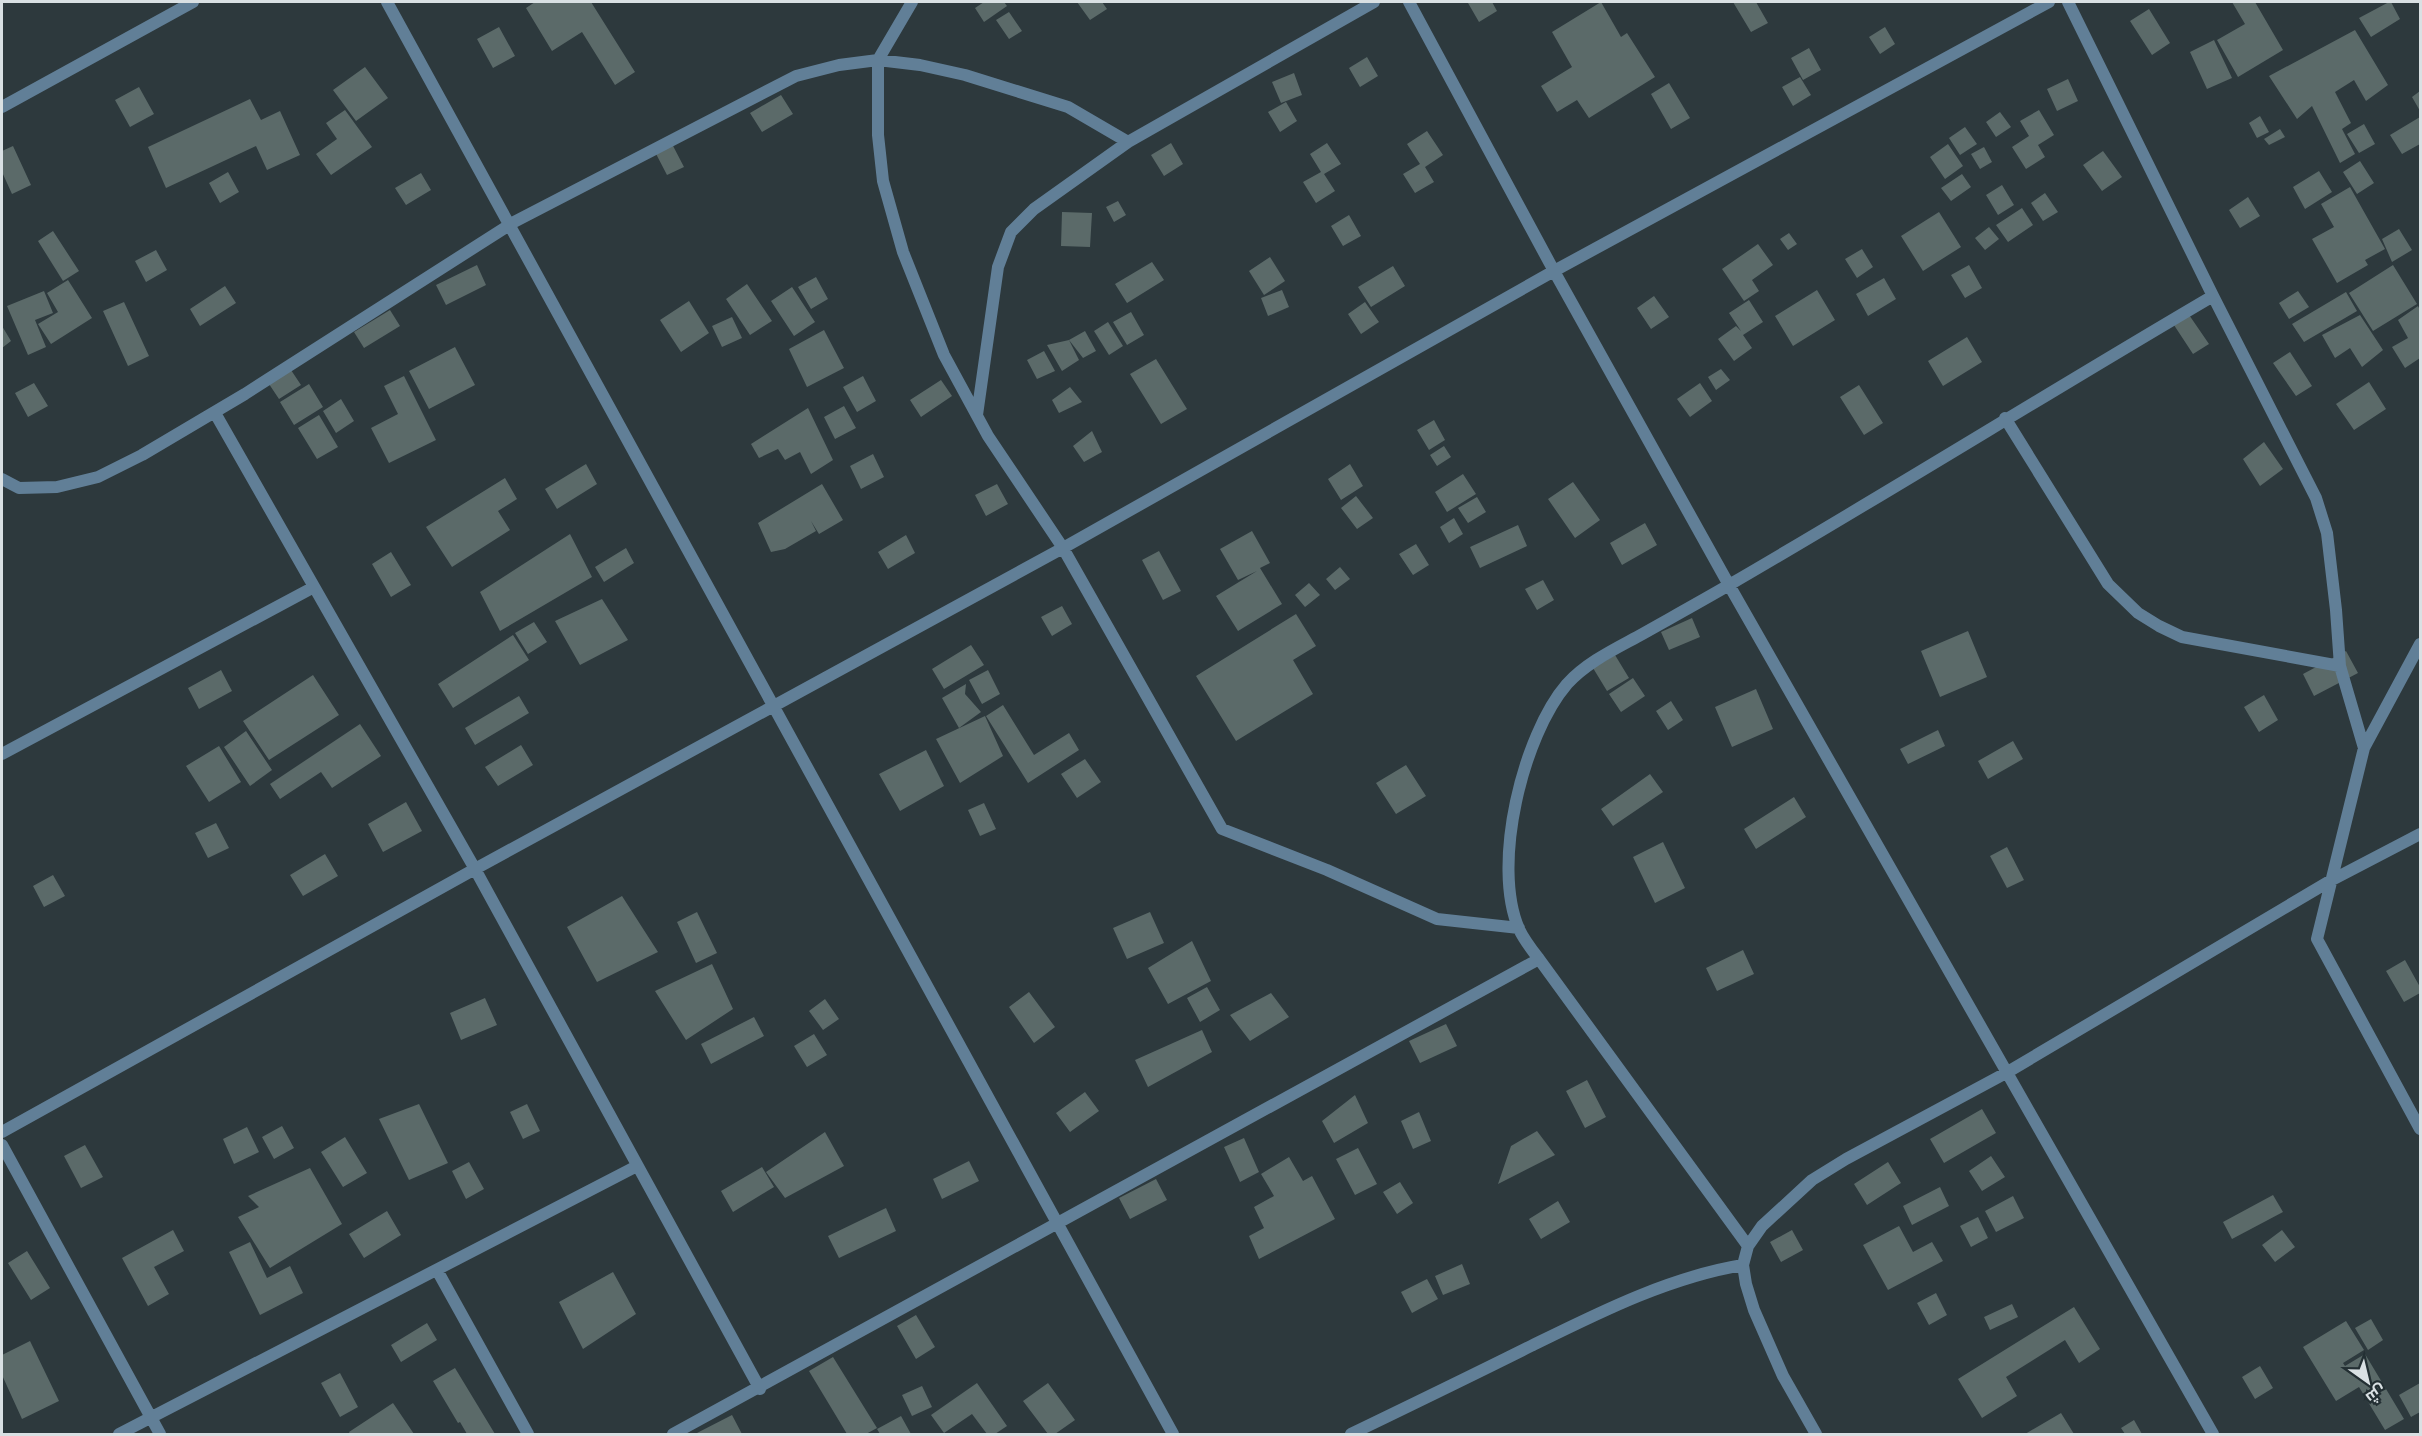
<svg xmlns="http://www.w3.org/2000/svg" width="2422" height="1436" viewBox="0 0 2422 1436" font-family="'PT Sans',Cairo,sans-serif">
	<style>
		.building { fill: #5b6a69 }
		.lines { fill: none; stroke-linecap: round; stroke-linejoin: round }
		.minor { stroke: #617f97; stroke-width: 12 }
	</style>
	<rect width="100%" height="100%" fill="#2d393d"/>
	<!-- building -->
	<path class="building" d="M535,2H591L635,72L615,85L582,32L552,51L526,8Z
		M984,2H1004L1007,6L984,22L975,8Z
		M1077,2H1102L1107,9L1090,20Z
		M1470,2H1492L1497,11L1479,22L1468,3Z
		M1601,2L1621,37L1627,33L1655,77L1589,118L1577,100L1557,112L1541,86L1572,67L1552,32Z
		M1733,2H1756L1768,23L1751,32Z
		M2232,2H2255L2283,50L2238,77L2217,40L2245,24Z
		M2389,2H2391L2400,19L2371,37L2359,18Z
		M2149,9L2170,43L2152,55L2130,21Z
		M1009,12L1022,31L1009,39L996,20Z
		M499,27L515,56L493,68L477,39Z
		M1885,27L1895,44L1880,54L1869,37Z
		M2355,30L2388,85L2366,101L2354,80L2335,92L2351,123L2342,129L2355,154L2340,163L2312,106L2297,119L2269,76Z
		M2214,40L2232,78L2207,89L2190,52Z
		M1809,48L1821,70L1803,80L1791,58Z
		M1367,57L1378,76L1360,87L1349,68Z
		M365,67L388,98L356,121L333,90Z
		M1294,73L1302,95L1281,103L1272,82Z
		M1800,77L1811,95L1793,106L1782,87Z
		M2068,79L2078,101L2057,111L2047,89Z
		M1669,83L1690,118L1671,129L1651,94Z
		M139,87L154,114L130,127L115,100Z
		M2420,91V111L2412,97Z
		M781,95L793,114L762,132L750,113Z
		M250,99L261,120L280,111L300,155L267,170L256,146L166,188L148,147Z
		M1286,102L1297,121L1280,132L1268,112Z
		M345,110L372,147L331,175L316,154L337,139L326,123Z
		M2039,110L2054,135L2038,145L2045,157L2026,169L2012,147L2029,136L2020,121Z
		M2000,112L2011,127L1996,137L1986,122Z
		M2260,116L2269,132L2257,138L2249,123Z
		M2420,117V144L2402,154L2390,135Z
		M2364,124L2375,144L2359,153L2347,134Z
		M1965,127L1977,144L1960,155L1949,138Z
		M2280,129L2285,137L2269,145L2264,139Z
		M1427,131L1443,155L1425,167L1434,182L1415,193L1403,174L1420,164L1407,144Z
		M671,142L684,167L667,175L654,150Z
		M1171,143L1183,164L1164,176L1151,155Z
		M1327,143L1341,164L1324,174L1335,191L1316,203L1303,182L1321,172L1310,154Z
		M1948,144L1963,166L1945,179L1930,157Z
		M13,146L31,185L12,194L2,172V151Z
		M1984,147L1992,162L1980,169L1971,154Z
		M2103,151L2122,177L2102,191L2083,165Z
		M2360,161L2374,183L2357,194L2343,172Z
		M2319,171L2332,192L2305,209L2293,187Z
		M228,172L239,192L220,203L209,183Z
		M421,173L431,190L406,205L395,188Z
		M1962,174L1971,187L1951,201L1941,188Z
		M2002,185L2014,205L1998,215L1986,195Z
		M2350,187L2385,249L2365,260L2368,265L2337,283L2312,239L2334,227L2321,204Z
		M2045,193L2058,212L2043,221L2031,203Z
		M2248,197L2260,216L2240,228L2229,210Z
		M1118,201L1126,215L1114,222L1106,207Z
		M2022,208L2033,225L2008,242L1996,225Z
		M1062,212L1092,213L1090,247L1061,246Z
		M1939,212L1961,247L1923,271L1901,236Z
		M1349,215L1361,236L1343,246L1331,226Z
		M1989,227L1999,239L1985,250L1975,238Z
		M2399,229L2412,250L2392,262L2382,239Z
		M53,231L79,271L63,281L38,241Z
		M1789,233L1797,244L1788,250L1780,239Z
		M1758,244L1773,265L1752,280L1759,291L1744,301L1722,269Z
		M1862,249L1873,267L1857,278L1845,259Z
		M156,250L167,270L146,282L135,261Z
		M1270,257L1285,281L1264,295L1249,271Z
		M1152,262L1164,280L1127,303L1115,284Z
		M477,265L486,285L446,305L436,285Z
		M1969,265L1982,288L1965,298L1951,275Z
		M2393,265L2417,304L2373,331L2349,293Z
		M1393,266L1405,286L1371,307L1358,287Z
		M816,277L828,299L811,309L798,287Z
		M1884,278L1896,299L1868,316L1856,294Z
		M68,280L92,318L51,344L38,324L58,312L47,293Z
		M747,284L772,321L750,335L726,299Z
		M225,286L236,303L200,326L190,309Z
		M792,287L815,322L794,336L771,301Z
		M1282,290L1289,307L1268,316L1261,298Z
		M1817,290L1835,320L1793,346L1775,316Z
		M44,291L53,313L35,320L46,347L28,355L7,306Z
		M2298,291L2309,307L2289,319L2279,303Z
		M2346,292L2357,311L2304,342L2292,324Z
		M1654,296L1669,317L1651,329L1637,308Z
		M1749,300L1763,322L1743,335L1752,348L1734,361L1718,339L1736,326L1741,331L1729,313Z
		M689,301L709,333L681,352L660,320Z
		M124,302L149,356L128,366L103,311Z
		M1365,302L1379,322L1361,334L1348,314Z
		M2418,306L2420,310V358L2405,368L2392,347L2408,338L2398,320Z
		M2185,309L2209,344L2193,354L2170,319Z
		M390,310L400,326L364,348L354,332Z
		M1131,312L1144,335L1127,345L1113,322Z
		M2360,315L2383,350L2362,367L2350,348L2335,358L2322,335Z
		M732,317L742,338L722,347L712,326Z
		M1108,322L1123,346L1109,355L1094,331Z
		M2,326L11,341L2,348Z
		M824,330L844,368L807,387L789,349Z
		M1085,331L1096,351L1083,358L1069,340Z
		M1967,337L1982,362L1943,386L1928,361Z
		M1069,340L1079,360L1062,371L1047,345Z
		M455,347L475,385L429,409L409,371Z
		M1044,351L1055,371L1037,379L1027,360Z
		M2290,352L2312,386L2296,396L2273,363Z
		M1156,359L1187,409L1161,424L1130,374Z
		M289,367L301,385L279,399L267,381Z
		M1721,369L1730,380L1716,390L1708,377Z
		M404,376L436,440L389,463L371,428L398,414L384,386Z
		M863,376L876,401L857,412L843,387Z
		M941,380L952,396L921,417L910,400Z
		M2369,382L2386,409L2354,430L2336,404Z
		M34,383L48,406L28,417L15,393Z
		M1700,383L1712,401L1690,417L1677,399Z
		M309,384L323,407L294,425L280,402Z
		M1859,385L1883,423L1864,435L1840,397Z
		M1070,387L1082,402L1059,413L1052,400Z
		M341,399L354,421L336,433L323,411Z
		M844,406L856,428L835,439L824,417Z
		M808,408L833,460L811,474L800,452L785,460L778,449L759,458L751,444Z
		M319,415L338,447L317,459L298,428Z
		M1434,420L1445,440L1429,450L1417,430Z
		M1092,431L1102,452L1084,462L1073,446Z
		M2264,442L2283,469L2260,486L2243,459Z
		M1444,446L1451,457L1437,466L1430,455Z
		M873,454L884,477L861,489L850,466Z
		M586,464L597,484L557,509L545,489Z
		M1350,464L1363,486L1341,500L1328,479Z
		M1463,474L1476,494L1447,512L1435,492Z
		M505,478L517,499L498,511L510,530L452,567L426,527Z
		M1573,482L1600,520L1575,538L1548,499Z
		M822,484L843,520L819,534L811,521L816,531L785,549L771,552L758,523Z
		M997,484L1008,504L986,516L975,495Z
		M1356,496L1373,518L1357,529L1341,508Z
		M1477,497L1486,512L1468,523L1458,508Z
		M1454,518L1463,534L1449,543L1440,527Z
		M1645,523L1657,545L1622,565L1610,543Z
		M1518,525L1527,546L1480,568L1470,547Z
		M1252,531L1270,563L1260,568L1282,604L1238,631L1216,596L1257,571L1238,580L1220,549Z
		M570,534L592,577L500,631L480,592Z
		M906,535L915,553L888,569L878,552Z
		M1416,544L1429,565L1413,575L1399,554Z
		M626,548L634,563L604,582L595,567Z
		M1159,551L1181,591L1163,600L1142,560Z
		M391,552L411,585L391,597L372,564Z
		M1340,567L1350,579L1335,590L1326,579Z
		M1543,580L1554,600L1537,610L1525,589Z
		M1309,583L1320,595L1305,607L1295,595Z
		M602,599L628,640L580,665L555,621Z
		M1062,606L1072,624L1052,636L1041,617Z
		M1296,614L1316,646L1293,660L1313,694L1236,741L1196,676Z
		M1692,618L1700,637L1669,650L1661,632Z
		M534,622L547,642L528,654L515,633Z
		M1968,631L1987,677L1940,697L1921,651Z
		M513,635L529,660L453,708L438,684Z
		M971,645L984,665L944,689L932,669Z
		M2346,651L2358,673L2314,696L2303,674Z
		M1615,655L1629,678L1607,691L1593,668Z
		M221,670L232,691L199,709L188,688Z
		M988,670L1000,694L982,704L969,680Z
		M313,675L339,715L269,760L243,721Z
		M1633,678L1645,696L1621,712L1609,694Z
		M966,684L965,694L981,712L959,728L942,698Z
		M1756,689L1773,729L1732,747L1715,707Z
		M2264,695L2278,720L2259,732L2244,707Z
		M519,696L529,713L475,745L465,728Z
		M1671,701L1683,720L1668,730L1656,711Z
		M1003,705L1034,755L1069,733L1079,750L1028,783L986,716Z
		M985,716L1003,756L960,783L936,739Z
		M360,724L381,756L332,788L321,772L280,799L270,784Z
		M1938,730L1945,746L1908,764L1900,749Z
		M246,731L272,770L250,786L224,747Z
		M2013,741L2023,759L1988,779L1978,761Z
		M521,745L533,765L498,786L485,767Z
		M219,746L241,782L209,802L186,766Z
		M926,750L944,786L900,811L879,774Z
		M1085,759L1101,782L1077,798L1061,774Z
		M1406,765L1426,796L1396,814L1376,783Z
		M1650,774L1663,792L1613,826L1601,809Z
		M1794,797L1806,817L1756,849L1744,829Z
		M406,802L422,831L383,852L368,824Z
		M984,803L996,829L980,836L968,810Z
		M216,823L229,848L208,858L195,833Z
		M1663,842L1685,888L1655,903L1633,857Z
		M2007,847L2024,880L2007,888L1990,856Z
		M325,854L338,876L303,896L290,875Z
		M53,875L65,896L44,907L33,886Z
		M622,896L658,952L597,982L567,927Z
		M697,912L717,953L696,963L677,922Z
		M1150,912L1164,943L1127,959L1113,928Z
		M1192,941L1211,981L1168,1004L1148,968Z
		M1743,950L1754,974L1717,991L1706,968Z
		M2405,960L2420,987V993L2404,1002L2386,971Z
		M712,964L733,1009L686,1040L655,991Z
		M1207,987L1220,1010L1200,1022L1187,998Z
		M1029,992L1055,1027L1034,1043L1009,1007Z
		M1271,993L1289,1017L1250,1041L1230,1015Z
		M485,998L497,1025L461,1040L450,1013Z
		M825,999L839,1019L823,1030L809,1011Z
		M754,1017L764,1036L711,1064L701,1044Z
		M1446,1024L1457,1046L1420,1063L1409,1041Z
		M1202,1030L1212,1052L1148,1087L1135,1060Z
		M814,1034L827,1055L807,1067L794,1046Z
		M1587,1080L1606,1117L1585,1128L1566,1091Z
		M1085,1092L1099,1111L1070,1132L1056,1113Z
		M1355,1095L1368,1123L1334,1143L1322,1121Z
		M419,1104L448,1163L409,1180L379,1119Z
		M527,1104L540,1131L523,1139L510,1112Z
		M1982,1109L1996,1133L1944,1163L1930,1139Z
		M1419,1112L1431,1141L1413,1149L1401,1121Z
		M282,1126L294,1148L274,1159L262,1137Z
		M247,1127L259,1152L234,1164L223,1139Z
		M1537,1131L1555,1155L1498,1184L1511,1146Z
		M825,1132L844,1166L785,1198L766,1172Z
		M345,1137L367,1173L343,1187L321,1152Z
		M1244,1138L1259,1172L1240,1182L1224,1147Z
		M85,1145L103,1177L81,1188L64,1156Z
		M1358,1148L1377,1184L1355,1195L1336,1159Z
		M1991,1156L2005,1177L1982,1191L1969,1171Z
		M1289,1157L1303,1181L1312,1176L1335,1219L1259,1259L1249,1236L1264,1228L1254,1207L1274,1196L1261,1174Z
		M969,1161L979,1181L942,1199L933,1179Z
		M469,1162L484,1189L466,1199L452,1171Z
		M1888,1162L1901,1183L1867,1205L1854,1184Z
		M762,1167L774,1187L733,1212L721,1191Z
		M310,1168L342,1224L270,1268L238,1217L259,1207L248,1196Z
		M1156,1179L1167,1200L1130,1219L1119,1198Z
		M1400,1182L1413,1203L1397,1214L1383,1192Z
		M1940,1187L1949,1206L1912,1225L1903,1206Z
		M2273,1195L2283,1212L2232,1239L2223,1222Z
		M2013,1196L2024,1218L1996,1232L1985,1211Z
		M1558,1201L1570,1222L1541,1239L1529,1219Z
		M886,1208L896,1231L839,1258L828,1236Z
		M387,1211L401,1235L364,1258L349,1234Z
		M1978,1217L1988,1238L1971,1247L1960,1226Z
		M1899,1226L1913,1252L1932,1242L1943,1261L1888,1290L1863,1245Z
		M173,1230L184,1251L154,1267L169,1294L148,1306L122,1258Z
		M1792,1230L1803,1250L1781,1262L1770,1242Z
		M2282,1230L2295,1247L2275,1262L2262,1245Z
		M250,1242L267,1278L290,1266L303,1293L260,1315L229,1252Z
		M27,1251L50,1288L31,1300L8,1263Z
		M1462,1264L1470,1284L1443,1295L1435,1276Z
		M613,1272L636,1314L583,1349L559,1302Z
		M1427,1279L1438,1299L1412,1313L1401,1292Z
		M1936,1293L1947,1315L1929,1325L1917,1303Z
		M2012,1304L2018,1317L1990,1330L1984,1317Z
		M2074,1307L2100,1349L2079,1363L2065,1340L2006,1377L2017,1396L1982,1418L1958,1379Z
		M916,1315L935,1347L916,1359L897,1326Z
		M2371,1319L2383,1340L2368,1350L2355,1328Z
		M2346,1321L2364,1350L2343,1363L2345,1366L2365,1354L2404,1419L2385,1430L2359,1387L2336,1401L2303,1347Z
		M427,1323L437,1340L401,1362L391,1345Z
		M30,1341L59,1401L22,1419L2,1375V1355Z
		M833,1357L877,1428L866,1434H847L809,1371Z
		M2260,1366L2273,1388L2255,1399L2242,1377Z
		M455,1368L495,1434H467L460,1422L458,1423L433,1381Z
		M340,1373L358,1407L340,1417L321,1383Z
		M977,1383L1007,1426L995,1434H987L972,1414L944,1433L931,1415Z
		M1048,1383L1075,1420L1055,1434H1048L1023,1401Z
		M2420,1383V1412L2411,1417L2399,1395Z
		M922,1386L932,1407L912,1416L902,1395Z
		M393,1403L414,1434H350L349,1432Z
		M2061,1413L2074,1434H2025Z
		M732,1415L742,1434H695Z
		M901,1416L911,1434H880L877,1429Z
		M2134,1420L2142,1434H2125L2121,1428Z"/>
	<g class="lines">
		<!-- minor -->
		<path class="minor" d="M387,2L1173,1434
			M912,2L878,60V135L883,181L903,252L944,355L988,436L1063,548L1222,829L1327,870L1437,919L1519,928
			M1409,2L1554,271L1729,585L2213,1434
			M2068,2L2213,296L2316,498L2327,533L2336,610L2340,666L2364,748
			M2,107L193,2
			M215,413L475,869L760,1389
			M977,415L998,267L1011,232L1034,209L1128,142L1374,2
			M2005,418L2108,584L2138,613L2159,626L2182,637L2340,666
			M2,479L19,488L57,487L98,477L142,455L245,394L514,222L796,76L839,65L878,60L920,65L965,75L1068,107L1128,142
			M2420,644L2364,748L2317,939L2420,1129
			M2,754L314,587
			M2,1132L475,869L1063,548L1554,271L2049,2
			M2,1145L160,1434
			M1748,1246L1539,959C1532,950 1524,940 1519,929C1491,865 1523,735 1567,684C1586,663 1613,650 1637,637C1667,620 1698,603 1729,585C1891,491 2051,391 2213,296
			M437,1270L528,1434
			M119,1434L637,1166
			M673,1434L1539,959
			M1351,1434C1411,1405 1471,1376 1531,1346C1598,1313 1669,1277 1743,1265
			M1816,1434L1783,1376L1754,1310L1746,1284L1743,1265L1748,1246L1762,1226L1812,1180L1846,1159L2006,1073L2330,881L2420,834"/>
	</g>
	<!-- border -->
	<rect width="2422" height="1436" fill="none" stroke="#d9e0e3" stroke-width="6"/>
	<!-- north arrow -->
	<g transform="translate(2368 1382) rotate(146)" stroke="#232f33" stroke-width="4.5" paint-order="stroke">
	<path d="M0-4.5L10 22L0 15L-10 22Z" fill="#d9e0e3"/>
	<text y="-9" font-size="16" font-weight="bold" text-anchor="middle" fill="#d9e0e3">ش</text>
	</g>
</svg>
